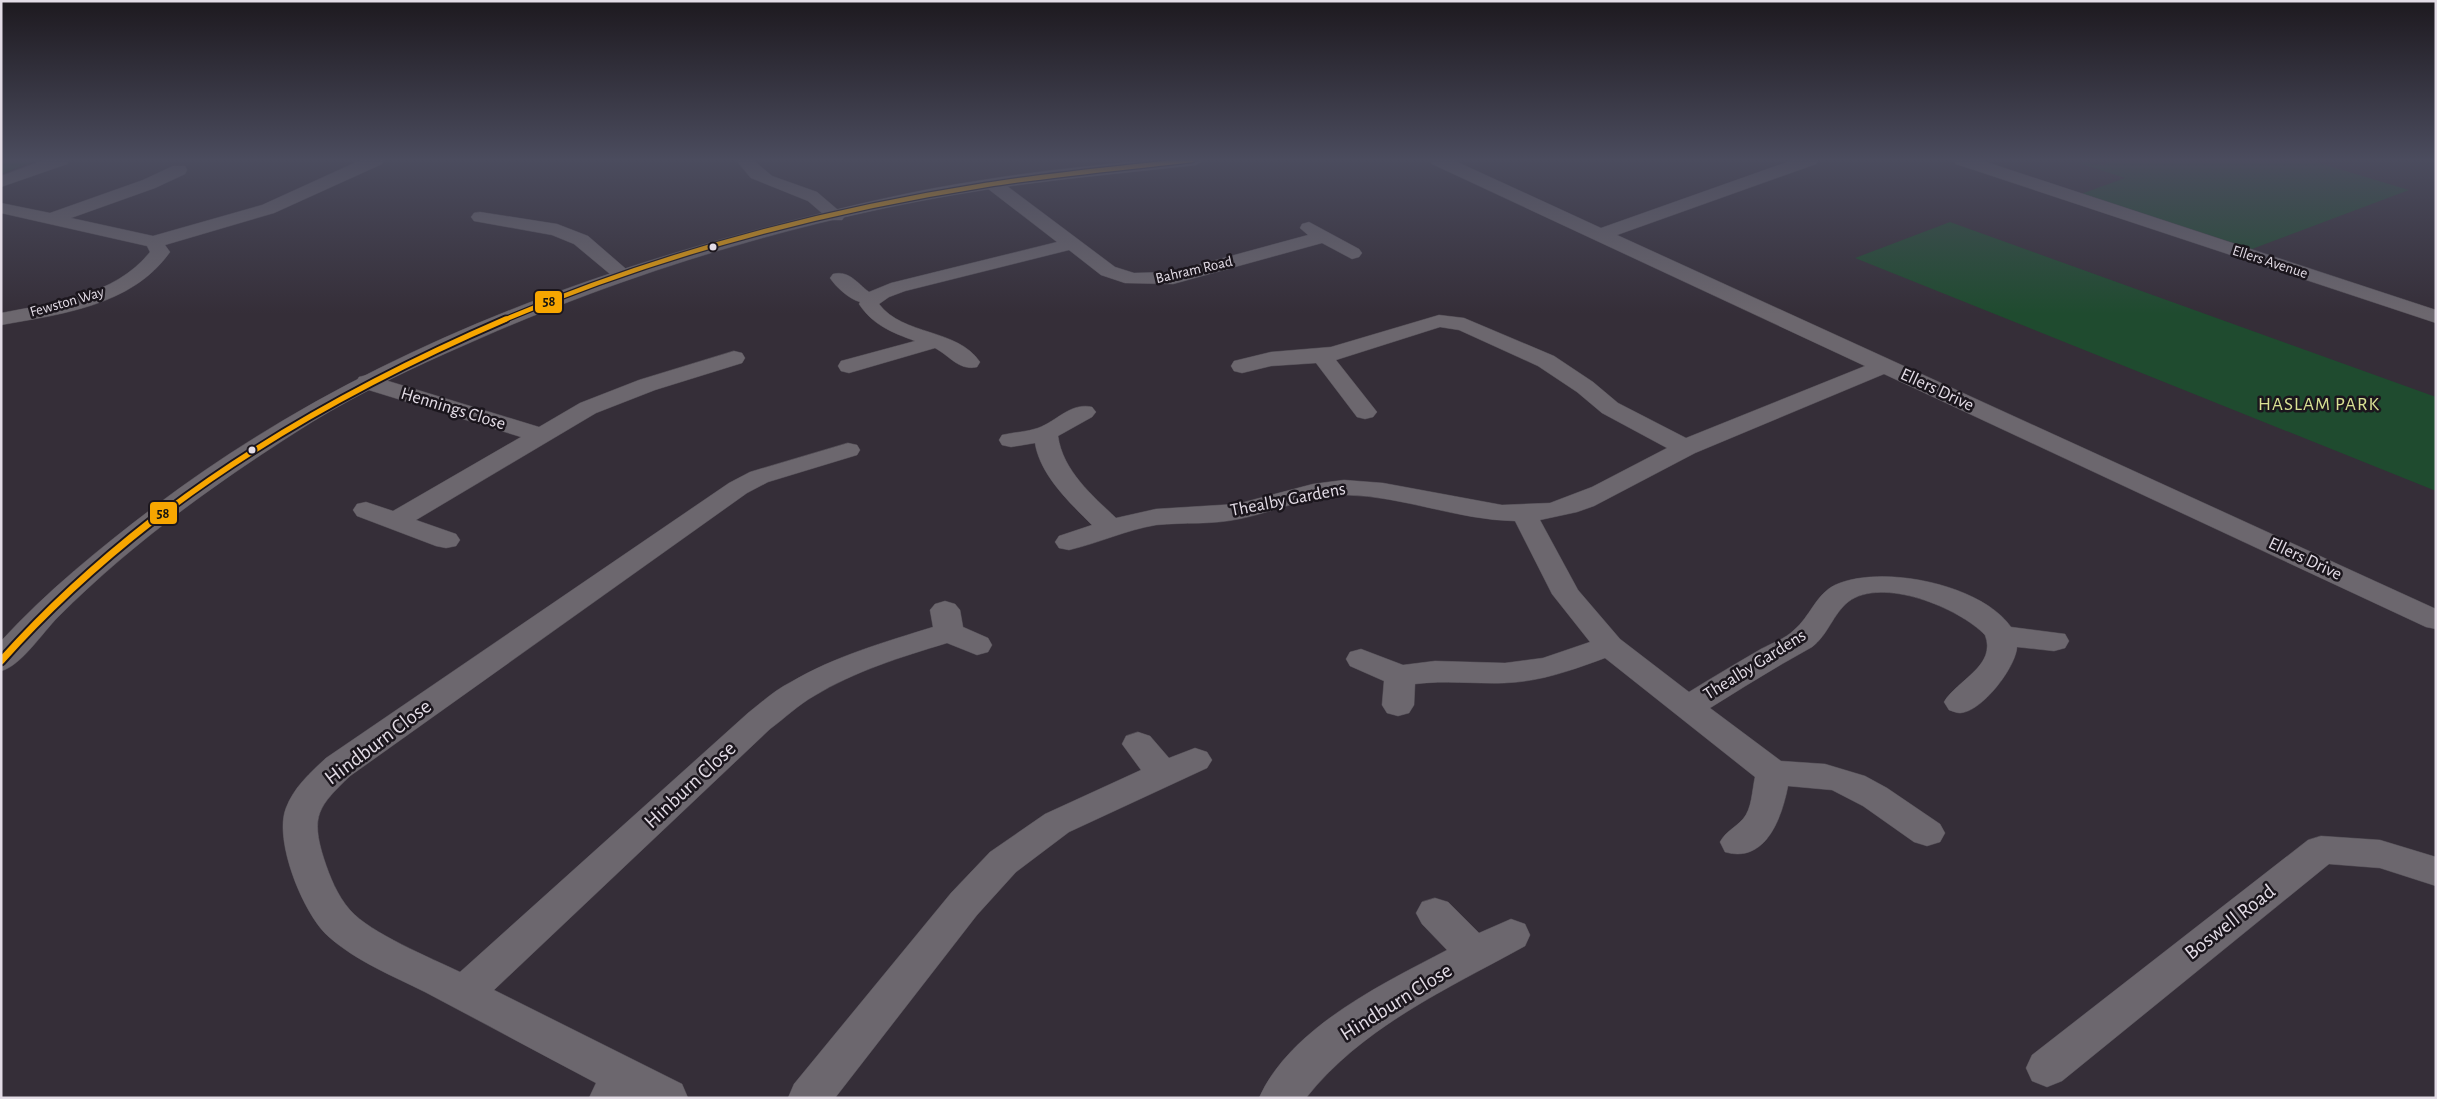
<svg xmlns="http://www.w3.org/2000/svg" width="2437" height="1099" viewBox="0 0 2437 1099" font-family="'Alegreya Sans',sans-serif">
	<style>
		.green { fill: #1f4b2f }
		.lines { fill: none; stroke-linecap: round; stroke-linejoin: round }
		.minor-casing { stroke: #504b53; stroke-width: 1 }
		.tertiary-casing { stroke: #504b53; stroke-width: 1 }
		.minor { fill: #6c676e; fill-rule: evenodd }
		.tertiary { fill: #6c676e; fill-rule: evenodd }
		.bus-1-far2-casing { stroke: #1b161d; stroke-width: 7 }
		.bus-1-far1-casing { stroke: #1b161d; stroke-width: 9 }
		.bus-1-casing { stroke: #1b161d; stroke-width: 11 }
		.bus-1-far2 { stroke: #f7a600; stroke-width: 4.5 }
		.bus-1-far1 { stroke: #f7a600; stroke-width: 5.5 }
		.bus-1 { stroke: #f7a600; stroke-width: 7 }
		.bus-dot { fill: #e3dce6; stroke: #1b161d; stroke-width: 2 }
		.labels { text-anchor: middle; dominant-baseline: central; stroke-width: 5; stroke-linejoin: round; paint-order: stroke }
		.far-street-label { font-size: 15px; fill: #e3dce6; stroke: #1b161d }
		.street-label { font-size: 18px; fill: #e3dce6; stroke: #1b161d }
		.neighbourhood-label { font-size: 19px; letter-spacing: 1px; fill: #d9e294; stroke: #1b161d }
		.near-street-label { font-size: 21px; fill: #e3dce6; stroke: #1b161d }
		.line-badge { stroke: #1b161d; stroke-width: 2 }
		.pale-badge-label { font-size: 14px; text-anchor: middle; font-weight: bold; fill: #111 }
	</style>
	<rect width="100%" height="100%" fill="#352e38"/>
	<!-- green -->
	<path class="green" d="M1,160H38L1,174Z
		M2115,160H2309L2409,190L2252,249L2081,194L2125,178L2076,162L2103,165Z
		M1950,222L2436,397V491L1855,258Z"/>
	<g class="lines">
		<!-- minor casing -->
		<g class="minor-casing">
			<path id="minor" d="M361,160H384L382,164L274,213L165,245L170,252C132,306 61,314 1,325V313C53,303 115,296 150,252L147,246L1,213V203L50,213L143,180L173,166H185L187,170L185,174L155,188L71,218L153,236L262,205Z
				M736,160H753L772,176L817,192L845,216L842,220H830L808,201L751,178Z
				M1430,160H1453L1601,228L1793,160H1818L1816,164L1617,235L2436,609V629L2426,627L1884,374L1695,453L1594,506L1577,512L1540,520L1578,590L1620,639L1689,692C1713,677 1737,663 1761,649C1772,643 1785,639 1794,630C1810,617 1816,594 1835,585C1881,564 1981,584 2011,627L2065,634L2069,641L2065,648L2054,651L2017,647C2016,667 1982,712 1960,713C1957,713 1952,711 1949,710L1944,702C1957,680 1997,666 1985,635C1959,608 1882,576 1848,602C1833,614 1828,635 1812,647C1802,653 1792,658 1782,664C1758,678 1734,693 1710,708L1781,761L1825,764L1865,776L1887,788L1940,824L1945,833L1940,842L1927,846L1914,842L1863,806L1832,790L1788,786C1782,817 1766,864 1725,852L1720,842C1726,831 1735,828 1743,819C1752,809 1752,790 1755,777L1605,658C1572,670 1540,682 1504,683C1474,684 1445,680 1415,684L1414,705L1409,713L1398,716L1387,713L1382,705L1384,681L1350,666L1346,659L1350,652L1361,649L1403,665L1435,661L1505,663L1543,658L1590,642L1552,594L1515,521C1457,520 1403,496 1346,495C1310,495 1274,512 1239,519C1212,525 1184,522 1156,525C1126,530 1099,543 1069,550L1059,548L1055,542L1059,536L1092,525C1070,503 1040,475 1035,443L1011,447L1002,445L999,440L1002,435C1014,432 1027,432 1038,428C1057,421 1071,402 1092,407L1096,412L1092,417L1058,436C1063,471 1092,495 1116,518L1156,509L1237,504L1313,484L1344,480L1383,483L1502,505L1550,503L1592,487L1667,448L1602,413L1577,392L1538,366L1459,330L1440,327L1336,360L1377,412L1373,417L1365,419L1357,417L1316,363L1271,366L1242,373L1234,371L1231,366L1234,361L1271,352L1331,347L1439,315L1464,318L1554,356L1593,382L1618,403L1686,438L1865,366L1432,164Z
				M1954,160H1980L2436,310V323L1956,164Z
				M993,179L999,180L1115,267L1134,273L1172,272L1308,235L1300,228L1302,224L1309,222L1359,249L1362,253L1359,257L1352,259L1322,243L1173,284L1125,283L1101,275L1069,250L905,291L889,297L879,304C903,336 957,328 980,362L977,367C959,371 950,356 935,348L849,373L841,371L838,366L841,361L915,341C891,332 873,325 859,304L860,302C849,299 836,287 830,278L833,274C849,270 857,283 869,292L891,283L1057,242L987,188L984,184L987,180Z
				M480,212L557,224L588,236L633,275L630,279L623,281L616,279L574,244L552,235L474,221L471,217L474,213Z
				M734,351L742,353L745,358L742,363L655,390L596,413L416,520L456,534L460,540L456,546L446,548L436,546L357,516L353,510L357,504L366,502L393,511L521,437L359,387L356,382L359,377L367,375L375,377L539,427L580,403L639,380Z
				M848,443L857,445L860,450L857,455L768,482L747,493L350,776C319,806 310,815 324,859C330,877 337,895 350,910C370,933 431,958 460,972L748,713C762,702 775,690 791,682C835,656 885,642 933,627L930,610L935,604L945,601L955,604L960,610L963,627L988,638L992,645L988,652L977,655L947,643C901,657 855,671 814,696C798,705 785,718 770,729L494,990L682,1084L688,1098H589L596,1083C539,1053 482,1022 425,992C393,976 356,961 329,937C304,916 273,840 286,808C294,787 310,773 326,758L729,483L750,472Z
				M1138,732L1150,736L1169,758L1195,748L1207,752L1212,760L1207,768L1069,832L1016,872L977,915L835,1098H788L794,1084L951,893L990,852L1045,814L1141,770L1122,744L1126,736Z
				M2321,836L2380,840L2436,857V886L2380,868L2329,864L2062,1081L2047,1087L2032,1081L2026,1068L2032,1055L2308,840Z
				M1435,898L1448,902L1479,933L1511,919L1525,924L1530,935L1525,946C1447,989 1362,1027 1306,1098H1259C1290,1028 1382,984 1447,950L1422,924L1416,913L1422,902Z"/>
		</g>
		<!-- tertiary casing -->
		<g class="tertiary-casing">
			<path id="tertiary" d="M44,160H69L67,164L1,187V176Z
				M1147,160H1204L1196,165C1125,173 1054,179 984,190C809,217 628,272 467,344C414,367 361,392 312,422C221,479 134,541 58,617C43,632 21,666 1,671V641C47,591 100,548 154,507C340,366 558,280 783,223C849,206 915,190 983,180C1037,171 1092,166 1147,160Z"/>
		</g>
		<!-- minor -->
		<use href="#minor" class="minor"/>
		<!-- tertiary -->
		<use href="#tertiary" class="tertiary"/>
		<!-- bus-1-far2 casing -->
		<g class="bus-1-far2-casing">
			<path id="bus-1-far2" d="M504,320C656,255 822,211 986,185C1054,174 1123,168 1192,160"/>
		</g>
		<!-- bus-1-far1 casing -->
		<g class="bus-1-far1-casing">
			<path id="bus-1-far1" d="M152,522C260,438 381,373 506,319"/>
		</g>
		<!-- bus-1 casing -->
		<g class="bus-1-casing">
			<path id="bus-1" d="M1,661C47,609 98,563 153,520"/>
		</g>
		<!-- bus-1-far2 -->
		<use href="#bus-1-far2" class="bus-1-far2"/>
		<!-- bus-1-far1 -->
		<use href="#bus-1-far1" class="bus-1-far1"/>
		<!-- bus-1 -->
		<use href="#bus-1" class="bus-1"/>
	</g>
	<!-- sky -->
	<linearGradient id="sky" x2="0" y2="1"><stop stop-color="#1d191f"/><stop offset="0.51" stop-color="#4b4c5e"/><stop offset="1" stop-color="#4b4c5e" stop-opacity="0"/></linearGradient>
	<rect width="2437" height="314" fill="url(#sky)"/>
	<!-- markers -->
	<g class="bus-dot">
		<circle cx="713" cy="247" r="4.5"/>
		<circle cx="252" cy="450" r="4.5"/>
	</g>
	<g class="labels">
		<!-- far-street labels -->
		<g class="far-street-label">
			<text transform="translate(2270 262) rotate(18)">Ellers Avenue</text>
			<text transform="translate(1194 270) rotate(-13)">Bahram Road</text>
			<text transform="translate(67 302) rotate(-16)">Fewston Way</text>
		</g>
		<!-- street labels -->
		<g class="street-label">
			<text transform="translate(1937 390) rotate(25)">Ellers Drive</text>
			<text transform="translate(453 409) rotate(17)">Hennings Close</text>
			<text transform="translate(1288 500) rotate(-11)">Thealby Gardens</text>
			<text transform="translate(2305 559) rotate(25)">Ellers Drive</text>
			<text transform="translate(1755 665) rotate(-32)">Thealby Gardens</text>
		</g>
		<!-- neighbourhood labels -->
		<g class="neighbourhood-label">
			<text x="2319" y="404">HASLAM PARK</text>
		</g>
		<!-- near-street labels -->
		<g class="near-street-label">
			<text transform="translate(378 742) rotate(-37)">Hindburn Close</text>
			<text transform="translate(690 785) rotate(-43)">Hinburn Close</text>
			<text transform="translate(2230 922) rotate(-38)">Boswell Road</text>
			<text transform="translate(1396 1002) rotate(-32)">Hindburn Close</text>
		</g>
	</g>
	<g class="line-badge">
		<rect x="534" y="290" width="29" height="24" rx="5" fill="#f7a600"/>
		<rect x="149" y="501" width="29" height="24" rx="5" fill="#f7a600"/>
	</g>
	<g class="pale-badge-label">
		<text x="549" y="306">58</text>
		<text x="163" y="518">58</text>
	</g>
	<!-- border -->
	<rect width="2437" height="1099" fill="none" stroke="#e3dce6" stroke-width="5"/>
</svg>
